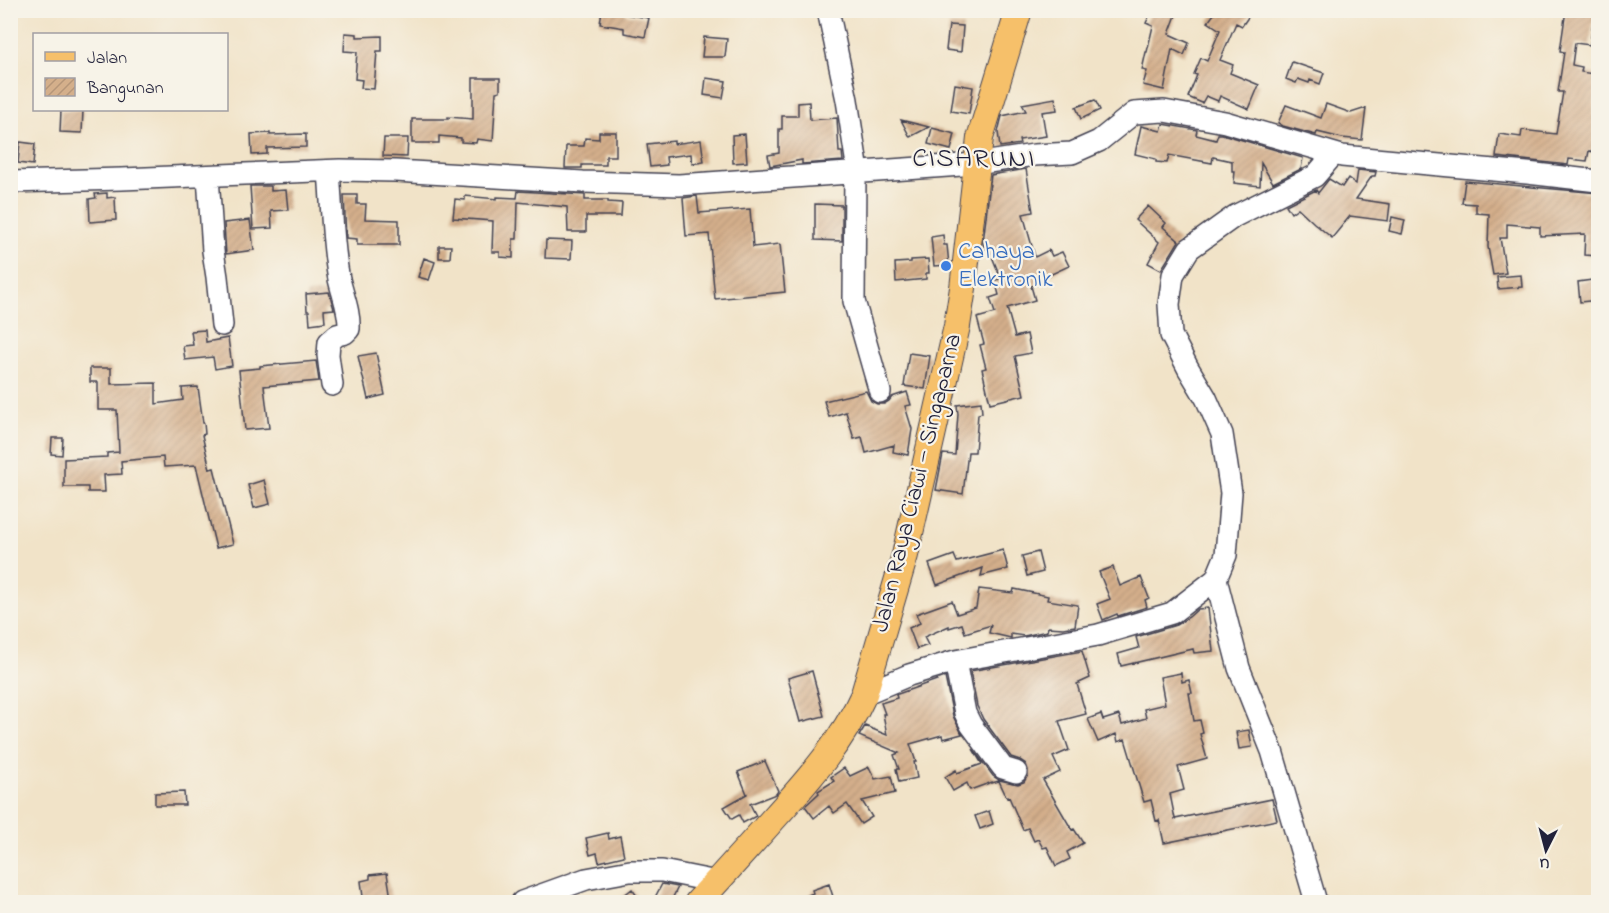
<svg xmlns="http://www.w3.org/2000/svg" width="1609" height="913" viewBox="0 0 1609 913" font-family="'Indie Flower',sans-serif">
	<style>
		.building { fill: url(#building-hatch) }
		.lines { fill: none; stroke-linecap: round; stroke-linejoin: round }
		.minor-casing { stroke: #413f50; stroke-width: 24 }
		.major-casing { stroke: #413f50; stroke-width: 28 }
		.minor { stroke: #fff; stroke-width: 21 }
		.major { stroke: #f6c06b; stroke-width: 26 }
		.shop-dot { fill: #3f7fe0; stroke: #f7f3e8; stroke-width: 2 }
		.labels { text-anchor: middle; dominant-baseline: central; stroke-width: 4.5; stroke-linejoin: round; paint-order: stroke }
		.shop-label { font-size: 24px; fill: #366cbe; stroke: #f7f3e8; text-anchor: start }
		.street-label { font-size: 24px; fill: #22223b; stroke: #f7f3e8 }
		.quarter-label { font-size: 27px; letter-spacing: 1.5px; fill: #22223b; stroke: #f7f3e8 }
	</style>
	<defs>
		<pattern id="building-hatch" width="6" height="6" patternUnits="userSpaceOnUse" patternTransform="scale(1.5)"><rect width="6" height="6" fill="#d4af8b"/><path d="M-1 1l2-2M0 6l6-6M5 7l2-2" fill="none" stroke="#b69679"/></pattern>
	</defs>
	<rect width="100%" height="100%" fill="#f7f3e8"/>
	<filter id="ink" filterUnits="userSpaceOnUse"><feTurbulence type="fractalNoise" baseFrequency=".0167" numOctaves="2"/><feDisplacementMap in="SourceGraphic" scale="12" xChannelSelector="R" yChannelSelector="G"/><feConvolveMatrix kernelMatrix="1 2 1 2 8 2 1 2 1" color-interpolation-filters="sRGB"/></filter>
	<filter id="wash" filterUnits="userSpaceOnUse"><feTurbulence type="fractalNoise" baseFrequency=".008" numOctaves="4" result="noise"/><feDisplacementMap in="SourceGraphic" scale="24" xChannelSelector="R" yChannelSelector="G"/><feGaussianBlur stdDeviation="1.35" result="paint"/><feColorMatrix in="noise" values="0 0 0 0 0 0 0 0 0 0 0 0 0 0 0 0 0 1.4 0 .05"/><feComposite in="paint" operator="in"/></filter>
	<g filter="url(#wash)">
		<rect width="100%" height="100%" fill="#f1e3c8"/>
		<g id="blocks">
			<!-- building -->
			<path class="building" d="M602,10H625V14L649,18L645,37L624,33V28L600,24Z
				M1152,10H1178L1169,34L1189,43L1184,55L1172,49L1164,90L1143,85L1147,71L1142,70L1146,52H1147L1153,26L1146,23Z
				M1217,10H1253L1242,26L1236,23L1220,60L1233,65L1230,73L1259,85L1249,109L1220,96L1218,101L1206,96L1202,103L1188,97L1197,75L1194,74L1201,58L1207,61L1220,30L1208,22Z
				M1566,10H1599V23L1593,22L1590,45L1575,43L1572,65L1582,67L1581,72L1599,75L1593,115L1599,116V153L1589,151L1587,161L1569,159L1568,165L1496,157L1499,134L1521,137L1522,130L1556,134L1563,92H1558L1564,52L1560,51Z
				M949,25L963,26L961,52L946,50Z
				M345,33L357,34V37L382,36V51H377L374,89L361,88L362,80L355,79L357,52L344,51Z
				M704,37L727,39L725,57H702Z
				M1292,62L1324,73L1320,84L1310,80L1309,83L1298,79L1296,83L1286,79Z
				M473,78H500V91L496,92L493,141L477,139L476,143L461,142V138L439,136V143H412V119H448V117L473,119Z
				M706,78L726,81L723,98L704,95Z
				M955,84L973,87L969,114L951,111Z
				M1055,98L1057,110L1042,112L1046,136L1019,140L1020,144L1000,147L998,132L1002,116L1026,111L1022,104Z
				M1095,100L1100,110L1081,119L1076,107Z
				M809,102L810,120L837,118L839,152H842L843,161L802,164V160L770,166L768,155L779,153V129H782V116H798V103Z
				M1326,104L1351,113L1366,108L1362,140L1342,138L1317,132L1316,135L1283,126L1278,123L1286,105L1321,118Z
				M61,110H83L82,133L60,132Z
				M901,120L929,127L910,137Z
				M1163,124L1197,130L1196,135L1216,140L1218,134H1222L1303,158L1301,169L1273,183L1261,163L1260,186L1234,183L1235,171H1232V161L1213,157L1212,163L1169,155L1167,163L1156,162V159L1135,154L1141,126L1161,131Z
				M932,128L955,134L951,150L928,144Z
				M599,132H616V156H606V165H582V168H565L566,146H584L585,138L599,139Z
				M270,133V135L306,134V147L267,148V154L252,155L251,134Z
				M745,134L747,162L733,163L732,135Z
				M384,138H408L407,157L383,156Z
				M701,140L704,162L692,164L691,154L666,157L667,165L650,167L647,144L674,141V144Z
				M20,142L35,144L33,165L18,163Z
				M1026,169L1033,212L1023,214L1035,257L1049,250L1052,256L1062,252L1069,266L1043,278L1044,283L1031,286L1035,300L1007,308L1015,337L1027,334L1031,353L1015,356L1024,395L990,403L982,369L986,368L980,345L984,344L977,318L995,313L990,298L999,295L995,280L1001,279L989,249L985,250L983,243L991,175Z
				M1358,170L1376,172L1375,176H1372L1356,199L1390,204L1388,221L1350,216L1332,238L1314,223L1298,208L1291,213L1286,205L1316,190L1318,193L1329,179L1342,187L1348,178L1356,184Z
				M1465,181L1599,193V256L1584,255L1585,234L1540,236V227L1507,224V238H1500L1506,273L1493,275L1488,247L1489,214L1476,213V204L1462,203Z
				M250,186H271V191L286,190L288,210L271,211L272,228L253,229Z
				M518,191L585,195V200H608V202L622,203L621,216H586V232H568L567,207L518,202L517,239H513V258L500,257V252H492L493,221L453,218L455,199L465,200V196L497,199V197L517,198Z
				M107,193V198L115,197L116,220L90,222L89,199L96,198L95,194Z
				M344,195H357V204H366L365,219L399,220V245H357V239L346,238Z
				M697,196L699,213L750,209L753,247L780,244L785,292L715,299L709,234L686,236L683,198Z
				M815,204L842,205V241L815,240Z
				M1148,206L1166,223L1163,227L1179,241L1161,270L1148,263L1159,242L1135,220Z
				M1392,217L1405,220L1402,234L1389,231Z
				M250,220L254,250L226,254L224,223Z
				M943,235L944,245H947L949,265L934,266L931,237Z
				M546,240L572,241L571,259L545,258Z
				M439,246H451L450,258H439Z
				M424,258L435,262L429,280L418,277Z
				M928,259L929,273H926V279L896,282L895,263L911,262V260Z
				M1521,275L1522,287L1498,289L1497,277Z
				M1599,279V300L1580,302L1578,282Z
				M329,292L334,309L324,310L325,322L310,324L309,311H307L306,294Z
				M205,330L206,342L228,338L232,366L215,369L213,357L185,360L183,346L193,345L191,331Z
				M376,353L385,395L368,399L358,356Z
				M909,353L930,356L925,389L904,386Z
				M316,361L319,381L264,386L269,428L245,430L239,370L260,368V366Z
				M90,368H111V384L156,383V404L183,400L182,388L198,387L203,423H204L205,434L202,435L210,469L214,468L233,544L216,548L196,465L164,467L163,457L121,461L122,474L104,475L105,492H88V487H64V459L107,457V453L119,452L117,410H98V382H90Z
				M866,391L871,401L877,404H884L889,401L892,397L907,392L911,405L905,406L912,429L908,455L893,452L894,445L866,453L862,437L854,439L846,412L829,417L824,401Z
				M981,402L982,413L978,414L975,452H968L963,494L936,490L943,454L955,455L958,414L957,405Z
				M52,438H63L62,455L51,454Z
				M264,480L270,504L254,508L248,485Z
				M1003,550L1008,569L981,576L983,568L937,585L929,564L954,555L957,562Z
				M1038,552L1043,572L1027,576L1022,556Z
				M1113,567L1120,586L1141,577L1149,598L1145,600L1147,607L1118,616L1117,614L1103,620L1097,604L1110,599L1099,572Z
				M979,589L1013,593L1014,589L1048,596L1047,600L1078,605L1075,626L1063,628L1048,627L1047,631L1024,636L1011,634V638L989,633L991,625L965,633L962,624L949,628V626L924,637L928,645L917,649L909,628L920,623L916,614L952,601L957,614L976,608Z
				M1208,608L1213,651L1194,653L1193,649L1121,666L1118,654L1139,648L1136,637L1176,625L1189,617L1198,609Z
				M1082,651L1090,678L1077,684L1086,714L1059,721L1069,750L1053,757L1060,772L1043,780L1072,830L1074,829L1083,843L1067,852L1070,859L1056,866L1047,847L1043,848L1038,839L1034,841L1028,828L1023,830L1009,797L1007,798L999,781L992,783V782L970,790L967,783L953,791L945,777L956,770L957,773L982,764L973,749L993,776L999,780L1018,784L1024,782L1028,775V770L1026,764L1020,760L1011,757L983,719L977,706L970,671Z
				M812,671L824,716L800,722L788,678Z
				M1181,673L1182,682L1189,680L1192,693H1189L1194,721L1200,720L1203,733L1200,734L1207,759L1178,767L1184,790L1170,794L1175,819L1272,799L1277,820L1164,843L1159,820L1156,821L1151,800L1144,802L1125,739L1118,742L1116,734L1098,742L1088,719L1101,714L1103,720L1119,715L1122,725L1146,718L1144,709L1165,704L1160,677Z
				M945,677L953,716L962,734L943,739L942,735L910,744L916,762H914L917,778L899,782L896,769H899L894,755L899,753L859,736L865,726L887,735L883,714H885L881,703L897,698L896,694H898Z
				M1249,730L1252,747L1239,749L1236,732Z
				M765,761L778,791L776,794L750,804L756,816L743,823L739,815L732,819L724,807L747,794L738,772Z
				M869,767L875,779L891,776L895,793L862,801L872,817L861,824L847,804L834,813L829,806L814,818L805,806L819,793L818,791L834,781L831,777L844,768L850,776Z
				M184,792L185,805H155V793Z
				M989,811L993,824L980,829L975,816Z
				M608,833L609,839L620,836L624,856L599,862L597,853L590,855L586,838Z
				M387,873L391,899L374,902L373,896L363,897L361,881L370,879V875Z
				M662,884L678,887L670,903H652Z
				M829,884L835,903H790L813,893L812,890Z
				M632,889L642,903H614Z"/>
		</g>
	</g>
	<g filter="url(#ink)">
		<use href="#blocks" fill-opacity="0" stroke="#413f50" stroke-width="1.5"/>
		<g class="lines">
			<!-- minor casing -->
			<g class="minor-casing">
				<path id="minor" d="M828,10L847,100L858,172
					M329,171C332,207 332,244 339,279C343,296 350,312 349,329L345,333L337,335L329,342L328,355L332,385
					M855,172L854,301L880,392
					M208,176L213,251L217,277L222,325
					M10,182L122,179L340,170L395,171L583,182L679,185L976,164L1034,155L1072,153L1099,141L1134,113L1164,111L1225,122L1342,156L1527,173L1598,181
					M1216,579L1239,668L1272,751L1316,902
					M955,661L965,713L971,725L1003,768L1016,772
					M864,694L909,675L955,661L1098,635L1172,613L1216,579L1226,555L1231,493L1222,434L1206,398L1188,368L1171,335L1169,304L1173,275L1189,249L1235,216L1315,176L1334,154
					M522,902L586,879L630,871H662L717,882"/>
			</g>
			<!-- major casing -->
			<g class="major-casing">
				<path id="major" d="M698,902C724,874 750,845 775,817C810,778 843,741 864,694L905,555L957,326L963,288L980,138L1019,10"/>
			</g>
			<!-- minor -->
			<use href="#minor" class="minor"/>
			<!-- major -->
			<use href="#major" class="major"/>
		</g>
	</g>
	<!-- markers -->
	<circle class="shop-dot" cx="946" cy="266" r="6"/>
	<g class="labels">
		<!-- shop labels -->
		<g class="shop-label">
			<text x="958" y="252">Cahaya<tspan x="958" dy="28">Elektronik</tspan></text>
		</g>
		<!-- street labels -->
		<g class="street-label">
			<text transform="translate(918 483) rotate(-76)">Jalan Raya Ciawi — Singaparna</text>
		</g>
		<!-- quarter labels -->
		<g class="quarter-label">
			<text x="974" y="159">CISARUNI</text>
		</g>
	</g>
	<!-- margin -->
	<rect width="1609" height="913" fill="none" stroke="#f7f3e8" stroke-width="36"/>
	<!-- legend -->
	<rect x="33" y="33" width="195" height="78" fill="#f7f3e8" stroke="#a29fa3" stroke-width="1.5"/>
	<rect x="45" y="52" width="30" height="9" fill="#f6c06b" stroke="#a29fa3" stroke-width="1.5"/>
	<text x="87" y="63" font-size="18" fill="#22223b">Jalan</text>
	<rect x="45" y="78" width="30" height="18" fill="url(#building-hatch)" stroke="#a29fa3" stroke-width="1.5"/>
	<text x="87" y="93" font-size="18" fill="#22223b">Bangunan</text>
	<!-- north arrow -->
	<g transform="translate(1546 850) rotate(186)" stroke="#f7f3e8" stroke-width="4.5" paint-order="stroke">
	<path d="M0-4.5L10 22L0 15L-10 22Z" fill="#22223b"/>
	<text y="-9" font-size="16" font-weight="bold" text-anchor="middle" fill="#22223b">U</text>
	</g>
</svg>
